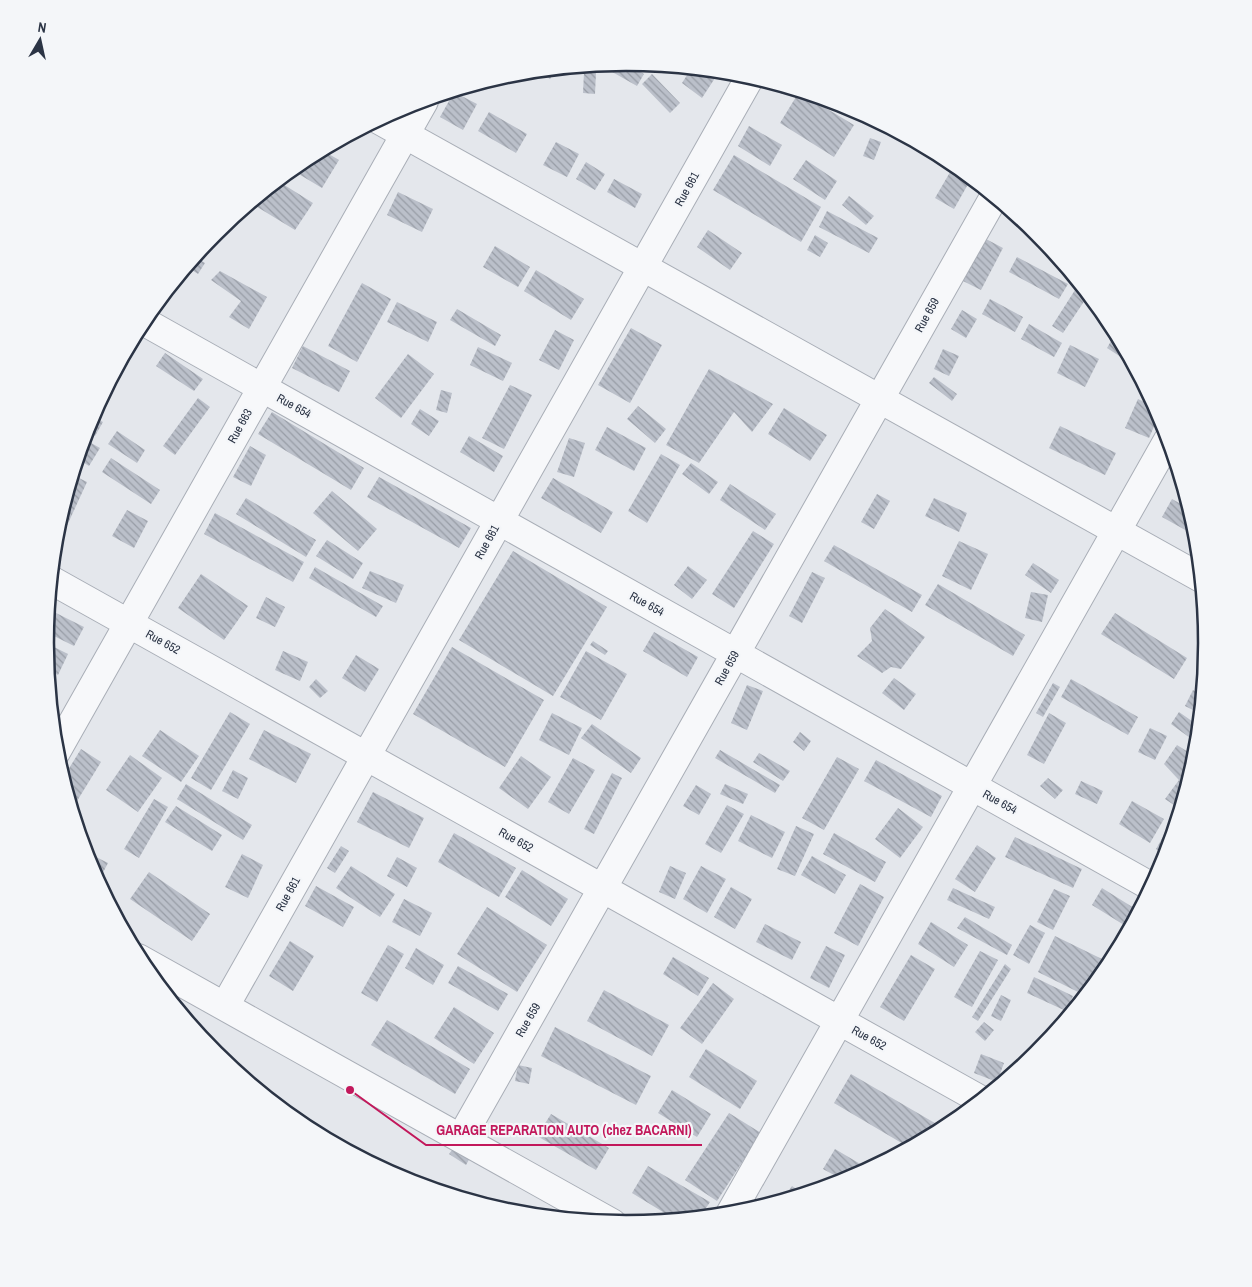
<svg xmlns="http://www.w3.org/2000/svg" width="1252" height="1287" viewBox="0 0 1252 1287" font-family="'Archivo Narrow',sans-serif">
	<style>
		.building { fill: url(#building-back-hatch) }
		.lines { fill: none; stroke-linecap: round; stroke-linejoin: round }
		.minor-casing { stroke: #a9aeb7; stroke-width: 30 }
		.tertiary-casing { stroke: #a9aeb7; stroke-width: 30 }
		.minor { stroke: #f7f8fa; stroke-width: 28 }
		.tertiary { stroke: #f7f8fa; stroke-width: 28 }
		.labels { text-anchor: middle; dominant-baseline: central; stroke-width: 4.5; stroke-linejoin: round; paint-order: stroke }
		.street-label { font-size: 12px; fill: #2b3445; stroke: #f4f6f9 }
		.rim { fill: none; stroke: #2b3445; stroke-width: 2.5 }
		.leader { fill: none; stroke: #c2185b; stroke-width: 2 }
		.callout-dot { fill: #c2185b; stroke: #f4f6f9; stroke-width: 2 }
		.callout-label { font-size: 14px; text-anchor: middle; font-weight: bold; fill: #c2185b; stroke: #f4f6f9; stroke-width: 4.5; stroke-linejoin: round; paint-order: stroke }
	</style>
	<defs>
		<pattern id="building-back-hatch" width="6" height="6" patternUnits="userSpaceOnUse" patternTransform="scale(1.25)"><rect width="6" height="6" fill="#bbc0ca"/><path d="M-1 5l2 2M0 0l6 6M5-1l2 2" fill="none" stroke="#989da6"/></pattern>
	</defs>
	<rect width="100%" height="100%" fill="#e4e7ec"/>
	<!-- building -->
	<path class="building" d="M624,63L644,74L637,86L600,65Z
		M556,69L550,79L538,71Z
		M691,69L719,72L702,98L682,83Z
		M584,72L596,73L595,94L583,93Z
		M652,74L680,103L670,113L642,84Z
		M773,84L780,86L786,88L782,94L771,87Z
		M454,92L477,104L463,130L440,117Z
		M799,92L854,125L834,157L780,123Z
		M489,112L527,134L516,153L478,131Z
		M879,123L942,157L939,162L877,127Z
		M749,126L782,145L770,166L738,146Z
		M870,138L881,142L874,160L863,156Z
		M556,142L579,154L567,177L543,165Z
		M322,150L339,160L322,188L292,170Z
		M734,155L821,207L801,242L713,190Z
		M806,160L837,181L825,200L793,179Z
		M586,162L605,174L595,190L576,179Z
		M953,167L971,179L954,209L935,198Z
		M614,179L642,194L635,208L607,192Z
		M278,181L313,203L295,230L254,205L260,196Z
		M398,192L433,209L422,232L387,215Z
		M849,196L874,216L866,225L842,205Z
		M827,211L878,238L869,253L819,227Z
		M708,230L742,253L730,270L697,247Z
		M815,235L828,243L820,257L807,250Z
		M986,239L1003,248L981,290L963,281Z
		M495,246L530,267L518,287L483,267Z
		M195,257L205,263L198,274L187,267Z
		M1017,257L1068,284L1059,299L1009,272Z
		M536,270L584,299L571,320L524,291Z
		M220,271L267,297L249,329L229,317L241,301L211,280Z
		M362,283L391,299L357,362L328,346Z
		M1075,290L1087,297L1063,333L1052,326Z
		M990,299L1023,317L1015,332L982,314Z
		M397,302L437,322L428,342L387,322Z
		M457,309L501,335L495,346L450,320Z
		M962,310L977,319L966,338L951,329Z
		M1029,324L1062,343L1054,357L1021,339Z
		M631,328L662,345L630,403L598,385Z
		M555,330L574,340L559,370L539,360Z
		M1111,341L1125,350L1130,363L1107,348Z
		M1070,345L1099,359L1085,387L1057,373Z
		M303,346L350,371L339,392L292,368Z
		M478,347L512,363L503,381L470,365Z
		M943,349L959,356L949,376L934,369Z
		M165,353L203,379L194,391L156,366Z
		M408,354L434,374L401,418L375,398Z
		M709,369L773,404L752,432L734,412L699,463L666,445Z
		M934,377L957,394L952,401L929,383Z
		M510,385L532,395L504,449L482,438Z
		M441,390L452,393L447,413L436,410Z
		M198,398L210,407L175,455L163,446Z
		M1138,399L1155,407L1159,415L1149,438L1125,428Z
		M638,406L666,429L655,443L627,419Z
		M784,408L827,435L810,461L768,434Z
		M420,409L439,421L429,436L411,424Z
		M272,412L364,468L351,490L258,434Z
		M92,416L103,422L95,436L86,431Z
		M1060,426L1116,453L1105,475L1049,448Z
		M607,427L646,448L634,471L595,450Z
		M117,431L145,450L137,463L108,444Z
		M469,436L503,456L494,472L460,452Z
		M569,438L585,443L574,477L557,472Z
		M84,439L100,448L89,466L78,459Z
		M250,446L266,455L251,486L233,477Z
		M661,454L680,465L647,523L628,511Z
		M111,458L160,490L151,504L102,472Z
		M691,463L718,482L709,494L682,474Z
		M73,475L87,482L65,530L57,526Z
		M379,477L471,528L459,548L367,497Z
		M553,478L613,512L601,533L541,498Z
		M730,484L776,514L765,530L720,500Z
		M332,491L377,529L358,551L313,513Z
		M877,494L890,501L874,529L861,522Z
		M246,498L316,540L306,557L236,514Z
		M934,498L967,513L959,532L925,516Z
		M1172,499L1190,509L1196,536L1162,517Z
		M127,510L148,521L134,548L112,536Z
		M215,513L304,562L293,582L204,534Z
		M753,531L774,544L734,608L712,594Z
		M327,540L363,563L353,579L316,556Z
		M959,541L988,554L971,590L942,576Z
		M834,545L922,595L912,612L824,561Z
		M513,551L607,607L553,696L459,640Z
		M1033,563L1059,580L1051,593L1025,575Z
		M688,566L707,580L692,599L674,585Z
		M315,567L383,606L376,617L309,578Z
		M370,571L404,585L396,603L362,588Z
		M812,572L825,578L802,623L789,616Z
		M201,574L248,606L224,640L178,608Z
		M938,584L1025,635L1013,656L925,605Z
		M1031,592L1048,595L1042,622L1025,618Z
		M266,597L285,607L275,627L256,618Z
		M48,609L84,627L74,646L46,632Z
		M885,609L925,637L901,669L891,667L882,673L857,656L872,641L870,628Z
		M1115,613L1187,658L1174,679L1101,634Z
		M654,632L698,657L687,677L643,651Z
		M593,641L608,651L605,655L590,645Z
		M48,644L68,654L58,675L48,670L46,649Z
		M452,647L544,700L505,767L413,714Z
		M283,651L308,662L300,681L275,670Z
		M586,651L627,674L601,720L560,697Z
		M1206,654L1205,660L1204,671L1198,668Z
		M356,655L379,669L365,692L342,678Z
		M894,678L916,694L904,710L882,693Z
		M316,679L328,691L320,698L309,687Z
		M1071,679L1138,717L1128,735L1061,697Z
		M1053,683L1060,687L1043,717L1036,713Z
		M747,685L763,691L747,730L731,723Z
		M1193,690L1201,695L1193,710L1185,706Z
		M230,712L250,724L211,790L191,778Z
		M1179,712L1199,726L1197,743L1171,724Z
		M552,713L582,728L569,755L539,740Z
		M1049,713L1066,723L1044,764L1027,755Z
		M592,724L641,758L631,773L581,738Z
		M1150,728L1167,736L1155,760L1138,752Z
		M160,730L199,756L181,782L142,756Z
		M264,730L311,754L296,783L249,759Z
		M800,732L811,741L804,751L793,742Z
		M1177,745L1196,757L1180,809L1165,799L1179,780L1164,764Z
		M81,749L101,762L74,806L71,804L63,778Z
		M720,750L780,785L775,793L715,758Z
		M759,753L790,771L783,781L753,762Z
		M130,755L162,778L138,812L106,790Z
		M521,756L551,777L528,809L499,788Z
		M837,757L859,769L824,830L802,818Z
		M573,758L595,770L569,814L548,802Z
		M876,760L942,796L931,817L864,781Z
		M233,770L248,778L238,799L222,791Z
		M612,773L622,778L594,834L584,829Z
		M1048,778L1063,790L1055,799L1040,786Z
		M1081,781L1103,791L1097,804L1075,794Z
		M186,784L252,825L243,840L177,799Z
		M725,784L748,794L743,804L720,794Z
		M696,785L711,794L699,815L683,806Z
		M373,792L424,818L409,848L357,822Z
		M154,799L168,807L139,858L124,849Z
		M1132,801L1164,819L1150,843L1119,824Z
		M727,805L744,814L721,853L705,844Z
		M176,806L222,835L212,851L165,822Z
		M898,808L923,827L900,858L875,839Z
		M751,815L785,832L772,858L738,841Z
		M796,826L814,834L795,876L777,869Z
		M1168,828L1173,831L1166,855L1156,849Z
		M454,833L516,868L499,897L438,862Z
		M834,833L886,862L875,882L823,854Z
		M1015,837L1082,869L1073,888L1005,857Z
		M977,845L996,858L975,892L955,879Z
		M341,846L349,851L335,873L327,868Z
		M86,852L108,863L99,880L89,866Z
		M242,854L263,865L248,898L225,887Z
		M812,856L846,875L835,894L801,875Z
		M397,857L417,868L407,887L387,876Z
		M351,866L395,894L380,917L336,888Z
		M670,866L686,873L675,899L659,892Z
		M701,866L726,879L707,913L683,899Z
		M522,870L568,899L551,926L505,897Z
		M149,872L210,914L192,941L130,899Z
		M860,884L884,897L858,946L834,933Z
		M316,886L354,907L343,927L305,906Z
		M731,887L752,899L735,929L714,917Z
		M953,888L995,907L989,919L947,900Z
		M1102,888L1134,908L1124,925L1092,905Z
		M1054,889L1070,896L1053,930L1037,922Z
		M404,899L432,913L420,936L392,922Z
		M487,907L547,945L517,992L457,954Z
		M965,917L1012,945L1007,955L957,928Z
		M931,922L968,945L954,967L918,944Z
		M765,924L801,942L792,960L756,942Z
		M1030,925L1045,933L1029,964L1013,955Z
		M1055,936L1102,959L1084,995L1038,972Z
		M290,941L314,956L293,991L269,976Z
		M388,945L404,954L377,1002L361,993Z
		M826,946L845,955L829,988L810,978Z
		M416,948L444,965L433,985L405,968Z
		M980,951L998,960L972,1007L954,997Z
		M911,955L935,969L904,1021L880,1007Z
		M673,957L709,978L698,996L663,974Z
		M1005,964L1011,969L978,1021L972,1017Z
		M458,966L508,994L498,1011L448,983Z
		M1034,977L1073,996L1066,1011L1027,993Z
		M713,983L734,999L702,1044L680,1028Z
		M604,990L669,1025L652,1056L587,1021Z
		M1001,995L1011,1000L1001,1021L991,1016Z
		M454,1007L494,1033L474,1064L434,1038Z
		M387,1020L470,1069L455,1094L371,1045Z
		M984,1022L994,1030L985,1041L975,1032Z
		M555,1027L651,1076L636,1105L541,1056Z
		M1039,1044L1043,1047L1021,1067V1066Z
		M706,1049L757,1081L740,1109L689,1077Z
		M981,1054L1004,1063L997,1082L974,1073Z
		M518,1065L532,1068L529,1084L515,1081Z
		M1007,1069H1014V1073L1007,1079Z
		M851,1074L945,1129L910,1148L834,1103Z
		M672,1090L711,1114L697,1137L658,1113Z
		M729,1113L761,1133L717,1201L685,1180Z
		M551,1114L609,1148L596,1170L537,1136Z
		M455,1146L471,1156L466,1165L449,1154Z
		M835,1149L862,1165L855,1177L845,1181L823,1169Z
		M648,1166L710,1202L700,1217L676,1220L632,1193Z
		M792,1186L798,1190L793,1197L782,1200Z"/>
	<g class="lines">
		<!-- minor casing -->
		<g class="minor-casing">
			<path id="minor" d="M143,321L1152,887
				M51,580L981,1100
				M56,752L424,101
				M138,958L612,1223
				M225,1006L750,77
				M461,1138L994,197
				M730,1214L1168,440"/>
		</g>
		<!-- tertiary casing -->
		<g class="tertiary-casing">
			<path id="tertiary" d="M379,120L1201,578"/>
		</g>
		<!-- minor -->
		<use href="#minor" class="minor"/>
		<!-- tertiary -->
		<use href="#tertiary" class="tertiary"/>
	</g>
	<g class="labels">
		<!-- street labels -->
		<g class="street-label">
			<text transform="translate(687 189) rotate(-61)">Rue 661</text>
			<text transform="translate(927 315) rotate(-61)">Rue 659</text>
			<text transform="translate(294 406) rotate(29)">Rue 654</text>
			<text transform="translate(240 426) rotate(-61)">Rue 663</text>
			<text transform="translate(487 542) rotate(-61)">Rue 661</text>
			<text transform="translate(647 604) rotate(29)">Rue 654</text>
			<text transform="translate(163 642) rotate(29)">Rue 652</text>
			<text transform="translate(727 668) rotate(-61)">Rue 659</text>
			<text transform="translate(1000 802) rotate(29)">Rue 654</text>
			<text transform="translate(516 840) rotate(29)">Rue 652</text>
			<text transform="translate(288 894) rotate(-61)">Rue 661</text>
			<text transform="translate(528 1020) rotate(-60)">Rue 659</text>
			<text transform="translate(869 1038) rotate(29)">Rue 652</text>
		</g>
	</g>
	<!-- crop -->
	<path d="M0 0H1252V1287H0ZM54 643a572 572 0 1 1 1144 0a572 572 0 1 1-1144 0Z" fill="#f4f6f9" fill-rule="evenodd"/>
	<path class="rim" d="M54 643a572 572 0 1 1 1144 0a572 572 0 1 1-1144 0Z"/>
	<!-- callouts -->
	<path class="leader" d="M350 1090L426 1145H702"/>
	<circle class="callout-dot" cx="350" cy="1090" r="5"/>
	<g class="callout-label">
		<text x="564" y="1135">GARAGE REPARATION AUTO (chez BACARNI)</text>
	</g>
	<!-- north arrow -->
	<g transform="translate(40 40) rotate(9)" stroke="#f4f6f9" stroke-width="4" paint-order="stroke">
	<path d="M0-4L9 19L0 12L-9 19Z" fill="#2b3445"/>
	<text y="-8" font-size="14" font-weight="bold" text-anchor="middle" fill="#2b3445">N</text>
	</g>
</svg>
